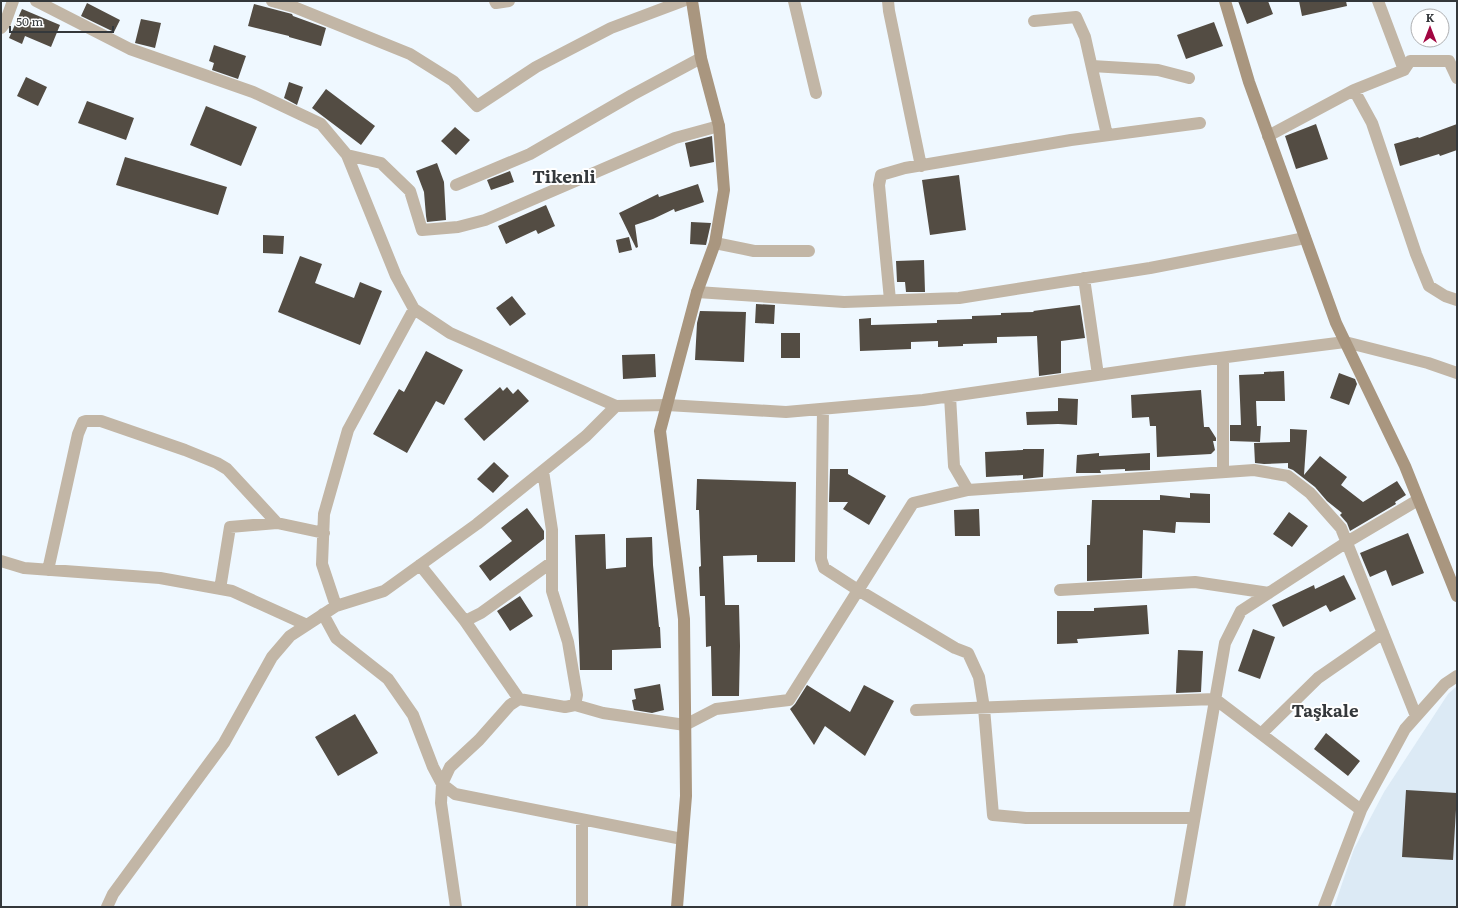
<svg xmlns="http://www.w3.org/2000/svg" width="1458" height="908" viewBox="0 0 1458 908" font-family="Literata,serif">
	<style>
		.built { fill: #dceaf5 }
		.building { fill: #534c43 }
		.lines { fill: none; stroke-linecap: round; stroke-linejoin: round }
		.street { stroke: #c2b6a6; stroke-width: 12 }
		.secondary { stroke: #a9967f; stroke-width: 12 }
		.labels { text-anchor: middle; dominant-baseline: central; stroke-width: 4; stroke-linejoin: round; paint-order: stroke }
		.district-label { font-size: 17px; font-weight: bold; fill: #34383b; stroke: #fff }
	</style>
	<rect width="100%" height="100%" fill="#eff8ff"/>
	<!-- built -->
	<path class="built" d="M1457,686V907H1334L1354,849L1384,792L1448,694Z"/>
	<!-- building -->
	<path class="building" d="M1238,1H1268L1273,14L1247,24Z
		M1299,1H1346L1347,6L1302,16Z
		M87,3L120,20L114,32L81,16Z
		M254,4L292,14L293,16L326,28L321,46L289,37V36L248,26Z
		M22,9L60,25L51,47L25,36L22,44L9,38Z
		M141,19L161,23L155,48L135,43Z
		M1214,22L1223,46L1186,59L1177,35Z
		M214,45L246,56L238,79L212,70L214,63L209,61Z
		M26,77L47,87L38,106L17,96Z
		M289,82L303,87L297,105L284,98Z
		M326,89L375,126L361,145L312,108Z
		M87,101L134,118L126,140L78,123Z
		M206,106L257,127L241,166L190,145Z
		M1316,124L1328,159L1296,169L1285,136Z
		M1457,124V150L1440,156L1439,154L1400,166L1394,144L1418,137L1419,138Z
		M455,127L470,140L456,155L441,141Z
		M712,136L714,162L690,167L685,143Z
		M125,157L227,187L218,215L116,185Z
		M437,163L444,182L446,220L427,222L426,216L424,192L416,171Z
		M510,171L514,182L491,190L487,180Z
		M959,175L966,230L930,235L922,180Z
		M698,184L704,202L675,212L674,209L653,219L635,225L638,247L636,248L619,213L658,194L659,197Z
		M546,205L555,226L538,234L536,230L506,244L498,226Z
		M691,222L711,223L706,245L690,244Z
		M263,235L284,236L283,254L263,253Z
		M629,237L632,250L619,253L616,240Z
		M300,256L322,264L315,283L354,298L360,282L382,291L360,345L278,312Z
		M924,260L925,292H906L905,282H897L896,261Z
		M512,296L526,314L510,326L496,308Z
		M756,304L775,305L774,324L755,323Z
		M1080,305L1085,338L1061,341V373L1039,376L1037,336L997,337V343L963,344V346L938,347V341L911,342V349L860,351L859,319L871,318V325L937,323V320L972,319V316L1001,315V313L1034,312L1033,311Z
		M700,311L746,312L744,362L695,360L697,323Z
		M781,333H800V358H781Z
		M426,351L463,370L444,405L436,401L407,453L373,434L399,389L404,392Z
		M655,354L656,377L623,379L622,355Z
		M1284,371L1285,401H1256L1257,426H1261L1260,442L1230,441V425H1241L1239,375L1264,374V372Z
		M1339,373L1355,379L1357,384L1349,405L1330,398Z
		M500,387L503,391L507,387L513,394L518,389L529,401L484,441L464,419Z
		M1201,390L1204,427H1209L1216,438V441H1213L1215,450L1211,454L1157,457L1156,426H1150L1149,417L1132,418L1131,395Z
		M1058,398L1078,399L1077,425L1058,424L1027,425L1026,412L1058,411Z
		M1290,429L1307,430L1304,475L1320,456L1347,477L1341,485L1363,502L1397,481L1406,495L1395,502L1396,504L1350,531L1347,523L1340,515L1342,513L1327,501L1315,487L1293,470L1288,468V463L1264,464L1255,463L1254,443L1290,442Z
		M1023,449H1044L1043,477L1023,479V475L986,477L985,452L1023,450Z
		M1099,453V456L1150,453V470L1125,471V469L1100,470L1101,473H1076L1077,455Z
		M494,462L509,476L493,493L477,479Z
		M830,469H848V474L886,496L869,525L843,509L848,502H829Z
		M697,479L796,482L795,562H757V555L723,556L725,605H739L740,646L739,696H712L711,646L706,647L705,596H700L699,567L701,566L699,510H696Z
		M1190,493L1210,494V523L1176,522L1175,533L1143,530L1142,578L1087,581V545H1090L1092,500H1160V495L1190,498Z
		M527,508L544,531V539L490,581L479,566L512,541L501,528Z
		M979,509L980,536H955L954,510Z
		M1289,512L1308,526L1292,547L1273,534Z
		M1408,533L1424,573L1392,586L1386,570L1370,577L1360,553Z
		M605,534L606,569L626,567V538L652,537L653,565L659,627H660L661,648L612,650V670H580L575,535Z
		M1344,575L1356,599L1330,612L1326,605L1283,627L1272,605L1314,585L1315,589Z
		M520,596L533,616L510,631L497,611Z
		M1147,605L1149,634L1077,639L1078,643L1057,644V611H1094V608Z
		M1253,629L1275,637L1260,679L1238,671Z
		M1178,650L1203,651L1201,692L1176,693Z
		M660,684L664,710L652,713L634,710L632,700L636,699L634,689Z
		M807,685L850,712L864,685L894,701L865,756L825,726L814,745L790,709L795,704Z
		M355,714L378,753L338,776L315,737Z
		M1326,733L1360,761L1348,776L1314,749Z
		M1406,790L1457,793L1453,860L1402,857Z"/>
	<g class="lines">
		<!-- street -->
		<path class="street" d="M36,1L130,49L253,92L321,124L347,155L396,276L414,309L450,333L616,406L667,405L786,412L923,400L1188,362L1345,342L1428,363L1457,373
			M272,1L294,7L410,54L453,81L477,106L536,67L611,28L683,1
			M495,1L496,3L509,1
			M794,1L816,93
			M888,1L889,11L921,166
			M1034,21L1076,17L1085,37L1107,135
			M1,28L5,23L13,1
			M1092,66L1158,70L1189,78
			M1404,70L1410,61H1449L1457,78
			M1354,90L1372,123L1416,254L1429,286L1445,296L1457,300
			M1268,136L1354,90L1404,70L1378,1
			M347,155L381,163L410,191L422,230L458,227L485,220L675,138L719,126
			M456,185L530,154L632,95L701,58
			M715,243L754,251H809
			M1084,278L1098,375
			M697,292L844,302L959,298L1150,268L1305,238
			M890,300L879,185L881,175L905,168L1071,140L1200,123
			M1223,358V472
			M950,396L954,466L968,490L1254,470L1288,476L1310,493L1341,528L1416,716
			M823,409L821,559L824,568L858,590L955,648L968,653L979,677L984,708L993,815L1026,818H1194
			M543,471L552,530V591L568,642L577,695L575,705
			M1,561L24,568L160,578L232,591L307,625
			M420,565L465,621L519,699
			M48,570L78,434L83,422L86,421H101L185,450L217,463L227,469L277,523
			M220,589L230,527L277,523L324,533
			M1060,590L1195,582L1269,593
			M336,606L322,564L324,514L348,430L414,309
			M323,614L336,638L388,679L413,715L433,767L442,784L455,794L682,839
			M465,621L481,613L552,562
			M916,710L1215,699L1361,810
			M1261,734L1318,678L1383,633
			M107,907L113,894L224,743L272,657L290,636L336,606L384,591L477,524L586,436L616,406
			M456,907L441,803L442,784L450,767L479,740L510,705L519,699L565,707L575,705L603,713L685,725L716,709L789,700L913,503L968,490
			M582,907V820
			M1179,907L1225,643L1241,611L1347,542L1418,500
			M1324,907L1361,810L1405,729L1445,684L1457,676"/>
		<!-- secondary -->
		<path class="secondary" d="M1225,1L1249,82L1336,323L1405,466L1457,596
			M677,907L686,796L684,619L660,431L697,292L715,243L724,190L719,126L701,58L692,1"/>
	</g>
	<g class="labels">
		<!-- district labels -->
		<g class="district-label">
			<text x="564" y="175">Tikenli</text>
			<text x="1325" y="709">Taşkale</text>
		</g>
	</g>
	<!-- border -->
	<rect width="1458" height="908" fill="none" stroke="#34383b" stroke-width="4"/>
	<!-- north arrow -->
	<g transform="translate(1430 28)"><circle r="19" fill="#ffffff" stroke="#aeafb1"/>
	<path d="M0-3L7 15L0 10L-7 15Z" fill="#a20641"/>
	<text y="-6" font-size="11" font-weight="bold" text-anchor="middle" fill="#34383b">K</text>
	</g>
	<!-- scale -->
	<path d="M10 26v6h103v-6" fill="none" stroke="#34383b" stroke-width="2"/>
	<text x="16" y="26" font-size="12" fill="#34383b" stroke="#ffffff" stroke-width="3" paint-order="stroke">50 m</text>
</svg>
